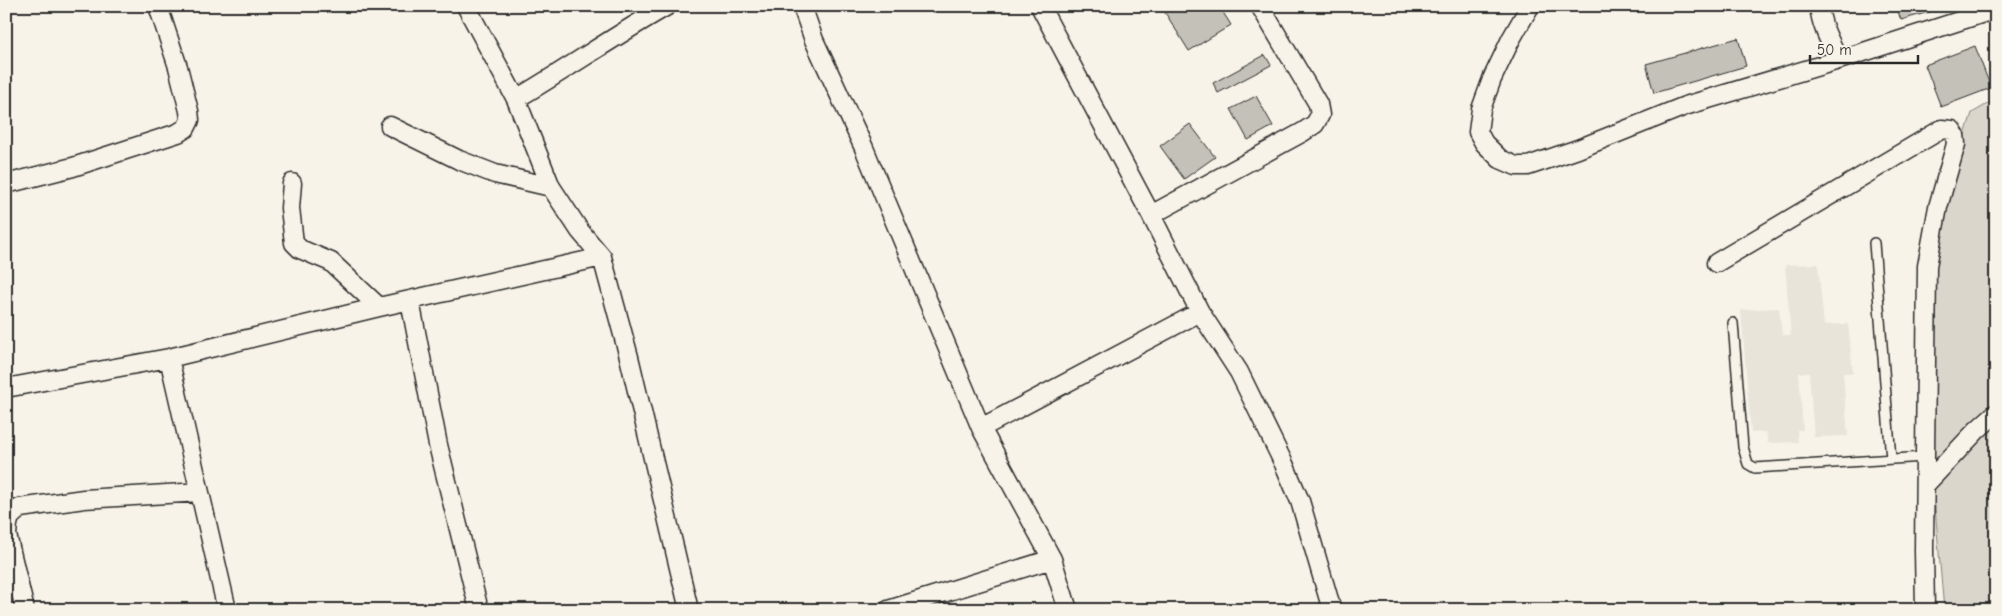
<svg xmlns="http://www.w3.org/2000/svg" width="2002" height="616" viewBox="0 0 2002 616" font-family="'Comic Neue',sans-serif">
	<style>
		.built { fill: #e8e4da }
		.green { fill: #dad6cc; stroke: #82807c }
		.building { fill: #c4c1b9; stroke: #2b2b2b }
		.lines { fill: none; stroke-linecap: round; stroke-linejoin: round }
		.service-casing { stroke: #2b2b2b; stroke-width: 12 }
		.minor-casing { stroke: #2b2b2b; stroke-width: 21 }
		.service { stroke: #f7f3e8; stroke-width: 9 }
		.minor { stroke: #f7f3e8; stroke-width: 18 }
	</style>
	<rect width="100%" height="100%" fill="#f7f3e8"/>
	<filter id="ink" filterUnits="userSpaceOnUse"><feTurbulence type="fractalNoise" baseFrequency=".02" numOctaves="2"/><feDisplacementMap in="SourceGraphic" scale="10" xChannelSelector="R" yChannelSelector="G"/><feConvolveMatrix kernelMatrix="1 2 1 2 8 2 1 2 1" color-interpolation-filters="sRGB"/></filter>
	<g filter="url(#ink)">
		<!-- built -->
		<path class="built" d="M1818,264L1824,325L1848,324L1853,373H1843L1848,436L1814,437L1809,373H1799L1803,430H1797L1798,442L1768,443L1766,432L1751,433L1741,310L1779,308L1782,335H1791L1785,265Z"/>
		<!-- green -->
		<path class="green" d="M1996,99V610H1944L1927,416L1926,305L1946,193L1972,113Z"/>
		<!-- building -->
		<path class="building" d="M1161,6H1219L1231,25L1189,51Z
			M1896,6H1942L1943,8L1901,20Z
			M1738,38L1746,66L1654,93L1646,64Z
			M1975,46L1991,88L1941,107L1925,65Z
			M1265,55L1271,65L1218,93L1213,83Z
			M1256,96L1273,126L1248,140L1231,109Z
			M1190,124L1215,157L1184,179L1160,146Z"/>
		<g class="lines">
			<!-- service casing -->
			<g class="service-casing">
				<path id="service" d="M1874,243L1891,459
					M1733,323L1743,447L1748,464L1755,468L1924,457"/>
			</g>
			<!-- minor casing -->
			<g class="minor-casing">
				<path id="minor" d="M466,6L516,99L551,187L580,231L602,257L629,357L689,610
					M802,6L814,40L864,148L981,428L1052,559L1068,610
					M1040,6L1151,215L1200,312L1239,372L1284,464L1300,501L1332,610
					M1530,6L1511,39L1492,79L1481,109L1478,132L1484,143L1500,159L1516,166H1528L1578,149L1685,106L1839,60L1996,9
					M1819,6C1821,26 1830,42 1839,60
					M516,99C567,69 616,35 667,6
					M390,126L459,160L495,174L551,187
					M292,183L290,208L294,243L300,249L331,262L379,307
					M6,184L73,167L178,133L186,128L190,120L189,111L178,67L158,6
					M1151,215L1303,132L1315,124L1320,115L1318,104L1260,6
					M1716,263L1942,129L1952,130L1955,135L1956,144L1938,207L1927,266L1924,550L1925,610
					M410,301L438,445L479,610
					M169,358L227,610
					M6,388L169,358L379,307L602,257
					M981,428L1200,312
					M1925,485L1977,430L1996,413
					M25,610L7,535L8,524L10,517L20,508L84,499L200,492
					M888,610L1052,559"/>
			</g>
			<!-- service -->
			<use href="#service" class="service"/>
			<!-- minor -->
			<use href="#minor" class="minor"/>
		</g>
	</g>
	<!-- margin -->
	<rect width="2002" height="616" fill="none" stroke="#f7f3e8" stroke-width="25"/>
	<rect x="12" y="12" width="1977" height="591" fill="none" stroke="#2b2b2b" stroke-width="2" filter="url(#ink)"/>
	<!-- scale -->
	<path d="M1810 55v8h108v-8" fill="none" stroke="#2b2b2b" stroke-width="2.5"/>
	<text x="1817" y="55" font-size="15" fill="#2b2b2b" stroke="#f7f3e8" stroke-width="4" paint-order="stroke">50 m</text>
</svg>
